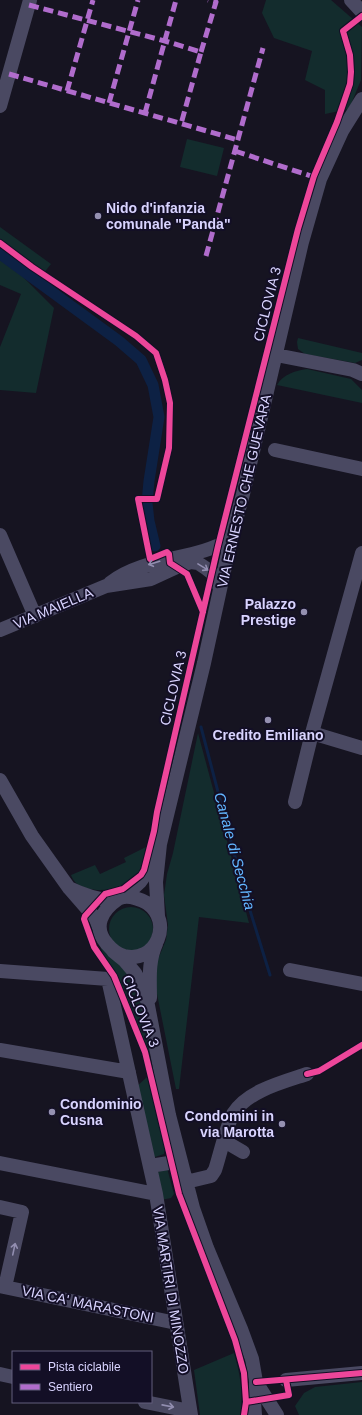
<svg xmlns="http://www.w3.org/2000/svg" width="362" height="1415" viewBox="0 0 362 1415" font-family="Helvetica,sans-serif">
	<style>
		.green { fill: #132c2d }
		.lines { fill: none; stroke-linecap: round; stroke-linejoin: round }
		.stream { stroke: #0d2144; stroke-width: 3 }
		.canal { stroke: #0d2144; stroke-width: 11 }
		.minor { stroke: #4a4962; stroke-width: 14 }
		.quiet { stroke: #b06ccc; stroke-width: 5; stroke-dasharray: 10 5; stroke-linecap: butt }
		.cycleway-casing { stroke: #130f26; stroke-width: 8 }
		.cycleway { stroke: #ed469a; stroke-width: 6 }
		.oneway { stroke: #928eb0 }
		.poi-dot { fill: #9591b1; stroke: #130f26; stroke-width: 1.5 }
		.labels { text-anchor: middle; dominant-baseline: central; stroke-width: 4; stroke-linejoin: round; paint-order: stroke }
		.poi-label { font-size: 14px; font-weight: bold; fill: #d9d4ff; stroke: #130f26; text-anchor: start }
		.street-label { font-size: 14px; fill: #d9d4ff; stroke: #130f26 }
		.water-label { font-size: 15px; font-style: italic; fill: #62b6ff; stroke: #130f26 }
	</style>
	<rect width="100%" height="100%" fill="#161421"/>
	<!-- green -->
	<path class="green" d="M266,0H331L362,27L361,80L349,109L325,114V90L305,80L312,51L274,38L262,13Z
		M187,139L224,148L217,176L180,167Z
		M0,227L51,264L43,274L0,242Z
		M0,254L54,308L36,393L0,390V347L21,294L0,285Z
		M298,338L362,353V360L355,363L305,354L298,349L297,342Z
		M307,369L351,379L362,390V403L277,385C283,374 295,371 307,369Z
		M198,733L249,923L199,917L179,1089H176L156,989V964L166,940L168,925L164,895L167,874L173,853Z
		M146,847C144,856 143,868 136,876C123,891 92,895 76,883C74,881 72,878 71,875L95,865L100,874L126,862L124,858Z
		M109 929a22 22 0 1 1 44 0a22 22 0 1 1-44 0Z
		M100,943L137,985L153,1052L148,1053C139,1028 129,1003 117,979C112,967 101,956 100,943Z
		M147,1077L165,1147L164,1154L152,1158L135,1088Z
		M167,1168L174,1194L171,1198L161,1200L154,1174Z
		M234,1353C240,1373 244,1395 240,1415H200L194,1370Z
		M362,1382V1415H299L295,1406L304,1393L315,1387Z"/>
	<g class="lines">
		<!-- stream -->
		<path class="stream" d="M201,727L244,891L270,975"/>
		<!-- canal -->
		<path class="canal" d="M0,254L119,341L141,360L153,385L159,417L149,481L147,503L149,521L155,546"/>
		<!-- minor -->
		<path class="minor" d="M351,0L362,12
			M0,106L30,0
			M276,355L353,370L362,374
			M275,450L362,469
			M0,535L35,616
			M362,553L312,733L362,748
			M110,583C146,556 194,561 231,539
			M0,630L106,586L151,579L177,567L191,562L198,563L207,569L212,573L220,588
			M0,780L32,836L69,888L96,919L100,930
			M295,802L312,733
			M69,888C82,894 94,899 109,900C115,900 119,898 124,897C131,896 142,900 147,903C174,922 156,964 124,956C117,954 112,950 107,944C92,927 102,910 118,899
			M124,897L140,882L147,872L155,856
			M158,916L156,882L160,844L204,663L231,539L243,494L302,242L320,179L342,131L362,99
			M113,951L124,960L135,973L146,995L169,1115L193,1208L207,1248L241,1329L252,1359L256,1382L254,1401L255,1415
			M290,970L362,984
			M0,971L108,979L156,1194L191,1415
			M150,998C150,979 148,962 156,944
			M0,1050L129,1072
			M224,1140L231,1145L243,1152
			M0,1163L156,1194
			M150,1166L181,1161
			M186,1182L211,1176L215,1170C220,1155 226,1127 233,1114C247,1091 283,1082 307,1074
			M0,1207L22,1212L5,1287
			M0,1286L176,1323
			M0,1374L13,1377
			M286,1380L362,1373
			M256,1382L277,1415
			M145,1402L190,1411"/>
		<!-- quiet -->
		<path class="quiet" d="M29,5L165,41L201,52L181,124
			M201,52L216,2L208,0
			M9,74L238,140
			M67,91L93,0
			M109,103L138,0
			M145,113L176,0
			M235,151L320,179
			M206,256L263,48"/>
		<!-- cycleway casing -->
		<g class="cycleway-casing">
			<path id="cycleway" d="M0,243L32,267L136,336L156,353L165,380L170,403L169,448L157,499H138L150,559L167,552L169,554L170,563L187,574L203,612
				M307,1074L319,1071L362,1045
				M256,1382L362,1373
				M246,1402L289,1395L286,1380
				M244,1415L246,1402L244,1373L235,1340L179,1194L145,1052L114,976L94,947L84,919L85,916L105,894L123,889L141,875L144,870L154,831L157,812L218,546L298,229L314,176L337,122L350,84L351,72L350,55L343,31L362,16"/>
		</g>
		<!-- cycleway -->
		<use href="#cycleway" class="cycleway"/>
	</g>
	<!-- one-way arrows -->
	<defs><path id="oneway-shaft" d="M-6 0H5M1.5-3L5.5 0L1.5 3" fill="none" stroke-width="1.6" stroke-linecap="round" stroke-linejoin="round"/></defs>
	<g class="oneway">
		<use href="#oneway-shaft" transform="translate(154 563) rotate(163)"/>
		<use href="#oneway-shaft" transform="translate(203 567) rotate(32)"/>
		<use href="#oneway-shaft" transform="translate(14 1249) rotate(-78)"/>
		<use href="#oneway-shaft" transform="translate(168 1406) rotate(11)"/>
	</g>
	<!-- markers -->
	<g class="poi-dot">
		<circle cx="98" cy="216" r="4"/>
		<circle cx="304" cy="612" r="4"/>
		<circle cx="268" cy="720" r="4"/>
		<circle cx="52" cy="1112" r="4"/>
		<circle cx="282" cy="1124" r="4"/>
	</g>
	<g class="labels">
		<!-- poi labels -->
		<g class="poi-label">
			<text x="106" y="208">Nido d'infanzia<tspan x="106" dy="16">comunale "Panda"</tspan></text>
			<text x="296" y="604" text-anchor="end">Palazzo<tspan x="296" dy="16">Prestige</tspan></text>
			<text x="268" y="735" text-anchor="middle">Credito Emiliano</text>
			<text x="60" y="1104">Condominio<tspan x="60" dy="16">Cusna</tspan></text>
			<text x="274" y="1116" text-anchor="end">Condomini in<tspan x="274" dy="16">via Marotta</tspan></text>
		</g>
		<!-- street labels -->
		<g class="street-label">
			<text transform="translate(267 304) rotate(-76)">CICLOVIA 3</text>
			<text transform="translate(244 491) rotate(-77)">VIA ERNESTO CHE GUEVARA</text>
			<text transform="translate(53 608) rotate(-23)">VIA MAIELLA</text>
			<text transform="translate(173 688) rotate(-77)">CICLOVIA 3</text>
			<text transform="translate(141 1011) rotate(68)">CICLOVIA 3</text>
			<text transform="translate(171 1290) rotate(81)">VIA MARTIRI DI MINOZZO</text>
			<text transform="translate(88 1304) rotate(12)">VIA CA' MARASTONI</text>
		</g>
		<!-- water labels -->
		<g class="water-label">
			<text transform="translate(235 851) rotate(75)">Canale di Secchia</text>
		</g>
	</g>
	<!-- legend -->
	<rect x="12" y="1351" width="140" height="52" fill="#130f26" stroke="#625e7d"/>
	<rect x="20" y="1364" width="20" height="6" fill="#ed469a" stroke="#625e7d"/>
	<text x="48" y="1371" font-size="12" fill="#d9d4ff">Pista ciclabile</text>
	<rect x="20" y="1384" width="20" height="6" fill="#b06ccc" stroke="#625e7d"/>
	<text x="48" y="1391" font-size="12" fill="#d9d4ff">Sentiero</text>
</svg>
